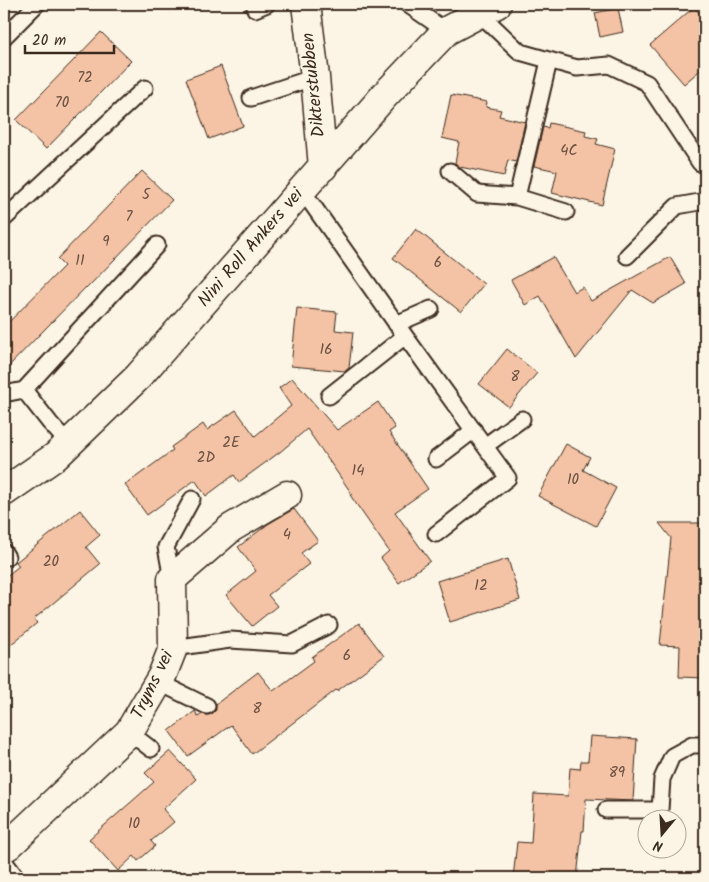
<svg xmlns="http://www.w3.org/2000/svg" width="709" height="882" viewBox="0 0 709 882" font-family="Kalam,sans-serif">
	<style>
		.building { fill: #f4c2a4; stroke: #3b2a1e }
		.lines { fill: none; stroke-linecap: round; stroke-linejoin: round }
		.service-casing { stroke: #3b2a1e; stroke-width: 19 }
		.minor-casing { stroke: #3b2a1e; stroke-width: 31 }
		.service { stroke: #fcf5e5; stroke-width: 15 }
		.minor { stroke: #fcf5e5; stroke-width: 28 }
		.labels { text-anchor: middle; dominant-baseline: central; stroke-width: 4; stroke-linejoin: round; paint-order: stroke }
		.number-label { font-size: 15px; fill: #695040 }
		.street-label { font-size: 18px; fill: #3b2a1e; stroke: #fcf5e5 }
	</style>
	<rect width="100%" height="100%" fill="#fcf5e5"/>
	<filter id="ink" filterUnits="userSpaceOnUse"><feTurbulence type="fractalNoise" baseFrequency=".02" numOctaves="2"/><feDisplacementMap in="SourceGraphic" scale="10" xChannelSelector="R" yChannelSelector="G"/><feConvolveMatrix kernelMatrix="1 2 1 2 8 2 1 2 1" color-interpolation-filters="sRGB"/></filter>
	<g filter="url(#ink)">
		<!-- building -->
		<path class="building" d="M694,7L705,20V66L684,84L650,45Z
			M618,8L623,32L600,37L595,13Z
			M101,32L131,61L46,149L16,120Z
			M221,66L243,126L209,139L186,79Z
			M451,95L487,102L486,107L501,110L499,116L525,122L516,162L508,160L504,176L460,167L455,163L459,142L442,138Z
			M549,123L586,131L585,136L598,139L596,144L615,149L602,205L552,193L557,171L534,166L543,127L548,128Z
			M142,171L172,200L87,288L86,287L4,371V327L64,266L57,259Z
			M416,229L484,284L461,312L393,258Z
			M553,257L574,292L583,287L591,301L670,257L686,284L653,303L632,290L576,359L540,296L525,305L511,280Z
			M297,308L337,312L335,330L353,332L349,368L345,371L291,366Z
			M507,349L537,373L509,407L479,384Z
			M292,378L337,430L378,402L395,428L389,432L428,489L395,512L430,561L399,583L381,558L389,551L350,495L352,494L307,429L280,452L239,482L234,475L206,496L195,480L147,515L125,485L173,450L171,447L203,424L207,430L236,410L255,436L291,406L279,388Z
			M566,444L590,457L583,470L616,488L596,526L538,496Z
			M294,509L318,541L301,553L309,564L268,595L277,606L252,626L226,595L256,571L238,547L268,524Z
			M80,510L100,535L86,547L100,564L34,619L37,623L4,650V578L19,566L16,562Z
			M659,523H705V678L679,677L680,646L660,645L671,538Z
			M508,559L520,600L450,622L437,581Z
			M359,623L384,656L337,691L336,690L252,754L231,725L188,756L169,731L195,711L198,717L202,714L207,715L212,714L216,710V704L258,672L273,691L314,661L312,657Z
			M590,736L637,739L633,801L586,799L584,831H582L577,878H513L517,842L531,843L534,794L568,796L570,768L580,769L581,761H588Z
			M170,751L196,779L163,809L174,822L151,841L155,846L138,861L134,856L118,871L89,839L154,782L145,773Z"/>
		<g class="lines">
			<!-- service casing -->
			<g class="service-casing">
				<path id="service" d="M407,4L446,31
					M255,9L267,4
					M479,13L520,52L577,68L609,65L647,83L700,163
					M4,37L37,4
					M251,98L315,77
					M450,171L477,194L517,197L549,61
					M302,190L405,336L508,478L436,534
					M517,197L566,212
					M4,219L145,88
					M627,256L677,206L705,201
					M396,324L431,309
					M4,394L24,390
					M329,396L405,336
					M69,444L50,423L24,390L157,245
					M485,446L522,419
					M436,459L474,430
					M4,552L7,557
					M172,579L166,547L192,499
					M173,648L230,640L292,644L329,625
					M158,682L207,706
					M129,732L151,749
					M606,810H660L662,779L672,756L692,745H705
					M4,861L17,878"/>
			</g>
			<!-- minor casing -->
			<g class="minor-casing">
				<path id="minor" d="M306,4L315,77L323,167
					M4,492L56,456L138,377L385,95L446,31L497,4
					M4,848L9,845L129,732L162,676L173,648L172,579L231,528L287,495"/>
			</g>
			<!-- service -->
			<use href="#service" class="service"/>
			<!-- minor -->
			<use href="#minor" class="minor"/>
		</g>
	</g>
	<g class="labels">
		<!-- number labels -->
		<g class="number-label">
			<text x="85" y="78">72</text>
			<text x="62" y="103">70</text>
			<text x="569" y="151">4C</text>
			<text x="146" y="195">5</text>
			<text x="129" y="217">7</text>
			<text x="106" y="242">9</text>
			<text x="80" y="261">11</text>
			<text x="438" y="263">6</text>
			<text x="326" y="350">16</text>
			<text x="515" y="377">8</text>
			<text x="231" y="443">2E</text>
			<text x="206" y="458">2D</text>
			<text x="358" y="471">14</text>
			<text x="573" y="480">10</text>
			<text x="287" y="535">4</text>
			<text x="51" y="562">20</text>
			<text x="481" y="586">12</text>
			<text x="347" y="656">6</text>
			<text x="257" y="709">8</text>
			<text x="617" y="773">89</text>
			<text x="134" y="824">10</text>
		</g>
		<!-- street labels -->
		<g class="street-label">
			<text transform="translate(314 85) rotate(-96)">Dikterstubben</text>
			<text transform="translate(251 248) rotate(-49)">Nini Roll Ankers vei</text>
			<text transform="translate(153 685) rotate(-64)">Tryms vei</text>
		</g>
	</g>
	<!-- margin -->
	<rect width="709" height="882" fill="none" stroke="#fcf5e5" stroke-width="20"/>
	<rect x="10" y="10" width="689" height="862" fill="none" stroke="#3b2a1e" stroke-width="2" filter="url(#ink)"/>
	<!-- north arrow -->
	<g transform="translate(662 834) rotate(198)"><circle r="24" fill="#fcf5e5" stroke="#afa495"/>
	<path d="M0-4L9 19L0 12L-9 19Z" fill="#3b2a1e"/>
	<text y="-8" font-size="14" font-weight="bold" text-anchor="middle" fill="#3b2a1e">N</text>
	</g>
	<!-- scale -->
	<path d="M25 45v8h89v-8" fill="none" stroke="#3b2a1e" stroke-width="2.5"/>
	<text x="32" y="45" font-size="15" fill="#3b2a1e" stroke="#fcf5e5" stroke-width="4" paint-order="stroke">20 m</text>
</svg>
